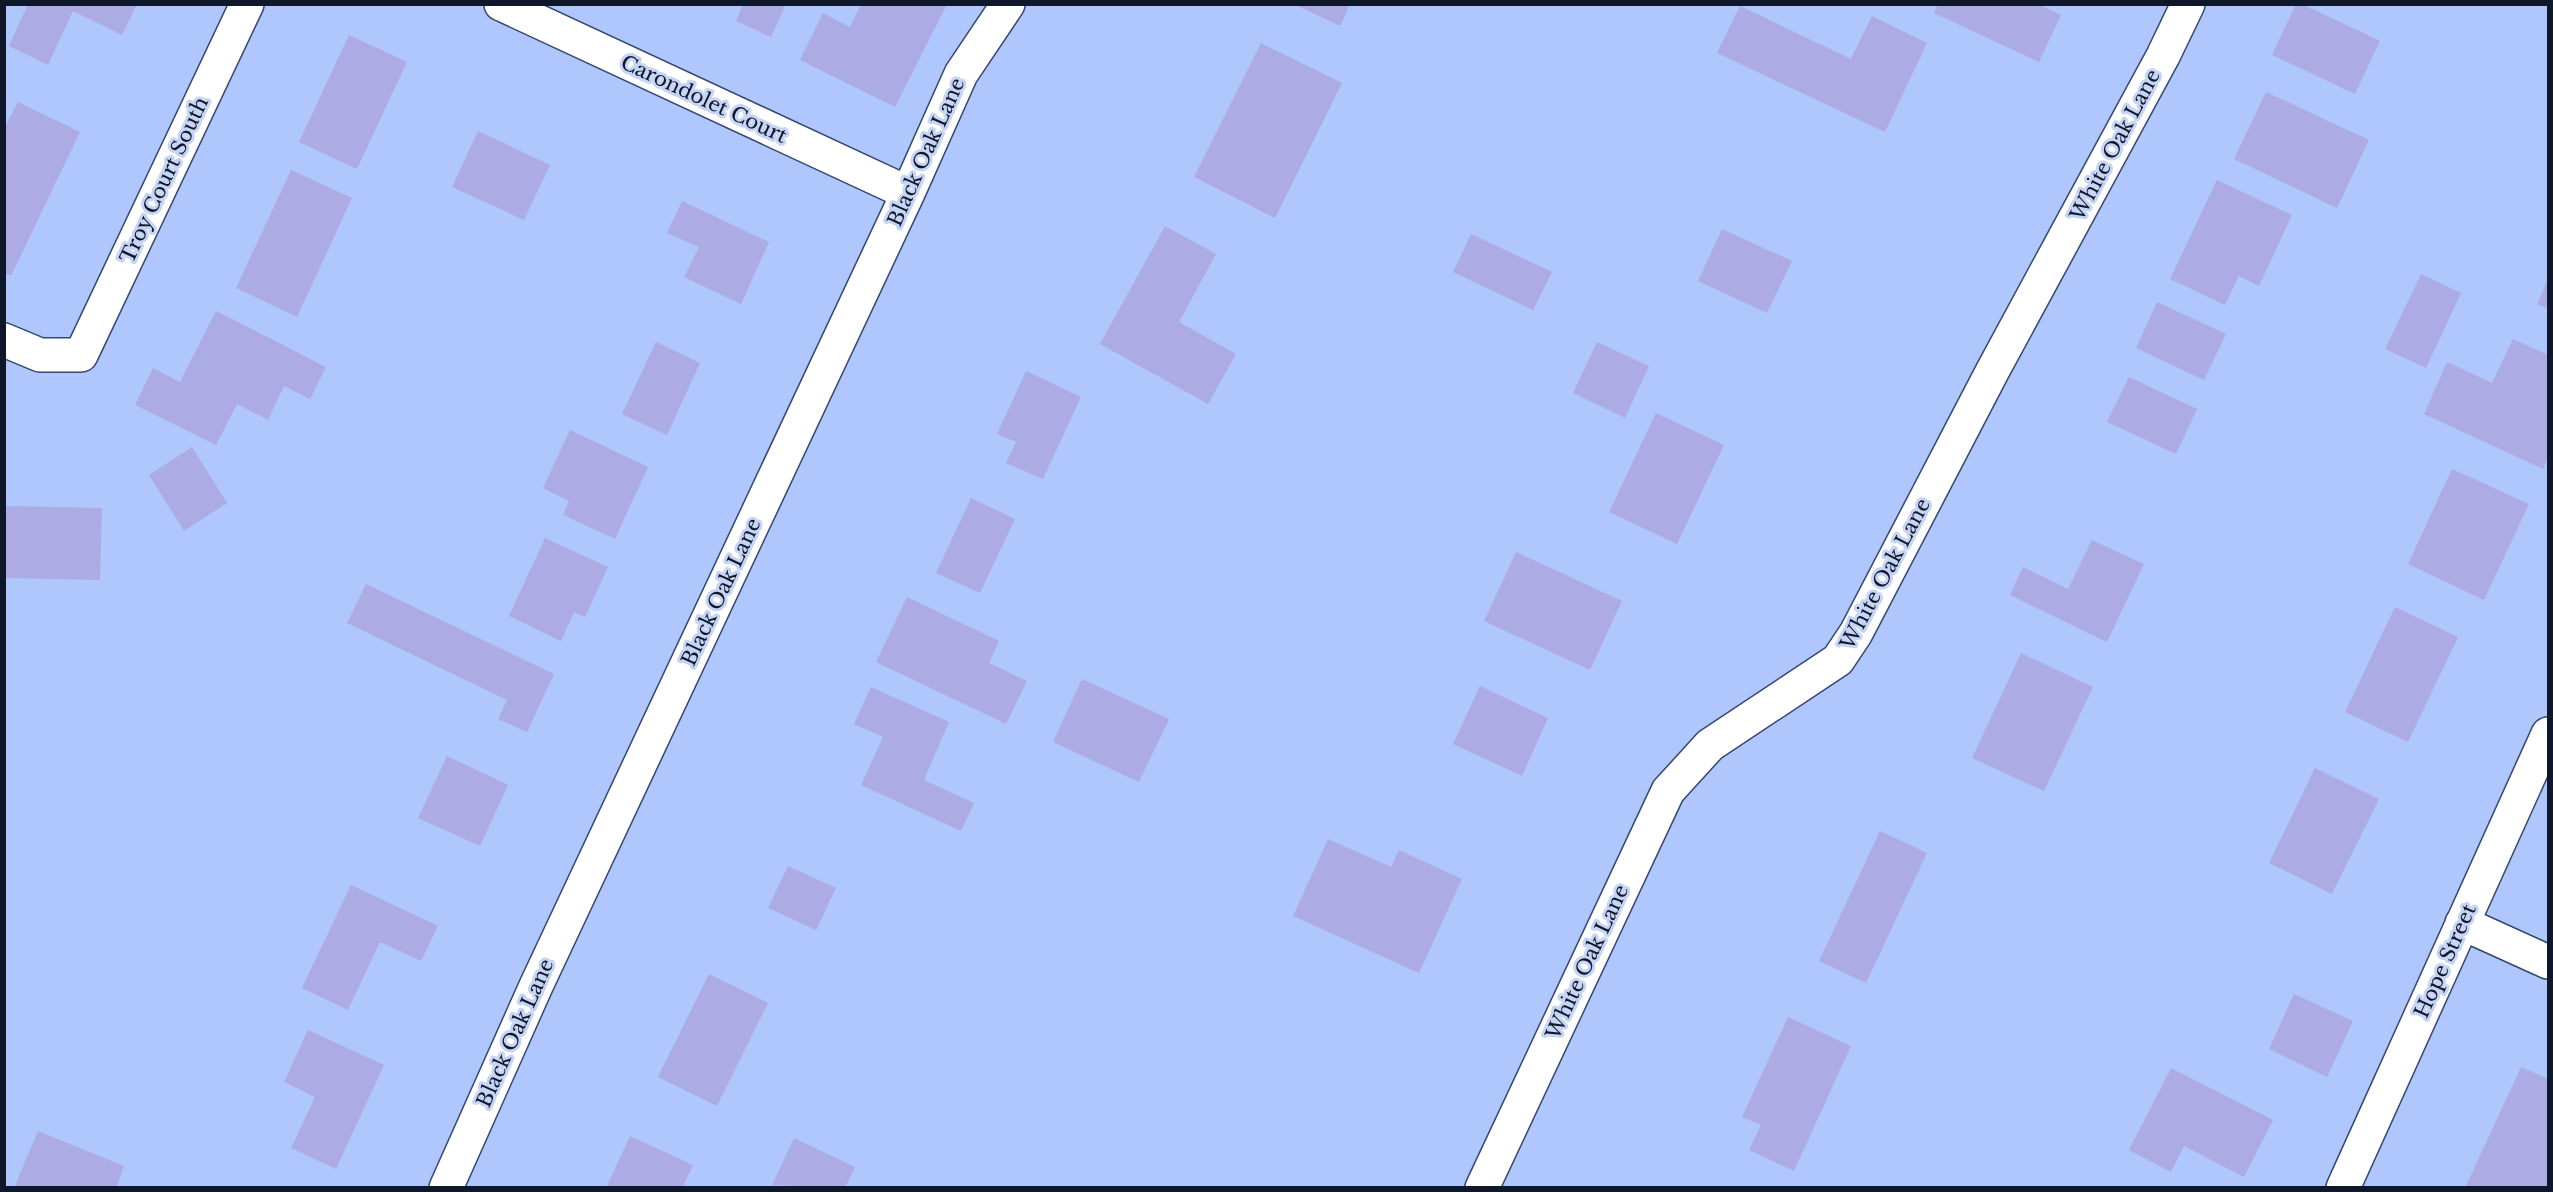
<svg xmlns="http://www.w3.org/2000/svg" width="2553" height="1192" viewBox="0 0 2553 1192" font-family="'Libre Baskerville',serif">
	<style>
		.building { fill: #adabe3 }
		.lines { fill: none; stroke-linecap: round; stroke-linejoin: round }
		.minor-casing { stroke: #344673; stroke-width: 36 }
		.minor { stroke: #fff; stroke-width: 33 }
		.labels { text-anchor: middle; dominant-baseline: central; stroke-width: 6; stroke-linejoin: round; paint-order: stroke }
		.street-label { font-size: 20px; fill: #0f172a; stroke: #c6d5f5 }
	</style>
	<rect width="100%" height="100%" fill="#afc7fc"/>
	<!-- building -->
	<path class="building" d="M28,4H137L122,35L73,11L48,65L9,46Z
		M743,4H786L771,37L736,21Z
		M861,4H947L895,107L800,60L823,13L850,27Z
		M1294,4H1350L1340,26Z
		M1938,4H2038L2061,15L2039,62L1934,13Z
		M2296,4H2302L2380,41L2355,94L2272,55Z
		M1740,6L1851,59L1872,16L1927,43L1885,132L1717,53Z
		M349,35L407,62L357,169L299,142Z
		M1261,43L1342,83L1275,218L1194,177Z
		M2266,92L2369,140L2337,208L2234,159Z
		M18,102L80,132L11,276L4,273V129Z
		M478,131L550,165L524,220L452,187Z
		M291,170L352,198L297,317L236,288Z
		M2217,180L2292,215L2259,286L2239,276L2225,305L2170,279Z
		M682,201L769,242L741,304L684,277L699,247L667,233Z
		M1165,226L1216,254L1179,322L1236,354L1208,404L1100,344Z
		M1722,229L1792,261L1767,313L1698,281Z
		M1471,234L1552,272L1533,310L1453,272Z
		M2421,274L2461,293L2426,368L2385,349Z
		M2548,279V309L2537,304Z
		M2157,302L2226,334L2204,380L2136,348Z
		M216,311L326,367L310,399L284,386L268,420L237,404L216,445L135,405L153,368L180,382Z
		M2513,339L2548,355V458L2543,469L2424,414L2447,362L2492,383Z
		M656,342L700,363L667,435L622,414Z
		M1597,342L1649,366L1625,418L1573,393Z
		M1026,371L1081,397L1043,479L1006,463L1016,442L997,434Z
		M2129,377L2197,409L2176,454L2107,422Z
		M1656,413L1724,445L1677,544L1609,512Z
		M570,430L648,467L615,539L563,515L569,501L543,488Z
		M192,447L227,503L184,531L149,475Z
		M2452,469L2529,504L2484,600L2408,564Z
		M971,498L1015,519L980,593L936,573Z
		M4,506L102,508L100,580L4,578Z
		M545,538L608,567L585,617L574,612L561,641L509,616Z
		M2092,540L2144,564L2107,642L2010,595L2023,567L2068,589Z
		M1516,552L1622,601L1590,670L1484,621Z
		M366,584L554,674L527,732L498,719L507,700L347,623Z
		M907,597L999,641L989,663L1027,681L1006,724L876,662Z
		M2395,607L2458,637L2408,742L2345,712Z
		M2021,653L2093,687L2044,791L1972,758Z
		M1082,679L1169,719L1139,782L1053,742Z
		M1480,686L1548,718L1522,776L1453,744Z
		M871,687L949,722L924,780L974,803L961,831L861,785L883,737L854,724Z
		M447,756L508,785L480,846L418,818Z
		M2315,768L2379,799L2332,894L2269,863Z
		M1880,831L1927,853L1866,983L1819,961Z
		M1328,839L1391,867L1399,850L1462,879L1419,973L1293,916Z
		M788,866L836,888L816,930L768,908Z
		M351,885L438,926L421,961L380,942L348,1010L302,988Z
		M709,974L768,1003L717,1106L658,1077Z
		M2294,994L2353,1021L2327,1077L2269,1049Z
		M1788,1017L1851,1046L1794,1171L1749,1150L1761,1125L1742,1117Z
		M308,1030L384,1065L336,1169L291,1148L315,1097L284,1082Z
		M2521,1067L2548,1079V1188H2465Z
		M2171,1068L2273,1120L2244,1177L2184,1146L2171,1172L2129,1150Z
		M38,1131L124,1166L116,1188H14Z
		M630,1136L693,1165L682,1188H606Z
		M794,1138L855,1167L845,1188L772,1185Z"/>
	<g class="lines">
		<!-- minor casing -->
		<g class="minor-casing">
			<path id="minor" d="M501,4L908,193
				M4,340L40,355H81L247,4
				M2462,923L2548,962
				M446,1188L536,986L908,193L961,74L1008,4
				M1482,1188L1668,791L1710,745L1838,660L1856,633L1993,370L2163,56L2188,4
				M2343,1188L2548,734"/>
		</g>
		<!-- minor -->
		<use href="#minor" class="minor"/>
	</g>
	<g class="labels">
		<!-- street labels -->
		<g class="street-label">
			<text transform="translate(704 99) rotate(25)">Carondolet Court</text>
			<text transform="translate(2115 145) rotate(-62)">White Oak Lane</text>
			<text transform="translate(926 152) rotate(-66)">Black Oak Lane</text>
			<text transform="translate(164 180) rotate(-65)">Troy Court South</text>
			<text transform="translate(1885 574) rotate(-62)">White Oak Lane</text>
			<text transform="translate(721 592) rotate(-65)">Black Oak Lane</text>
			<text transform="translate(2445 961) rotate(-66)">Hope Street</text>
			<text transform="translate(1587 962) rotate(-65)">White Oak Lane</text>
			<text transform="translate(515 1033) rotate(-66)">Black Oak Lane</text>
		</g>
	</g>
	<!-- border -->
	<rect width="2553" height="1192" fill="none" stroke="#0f172a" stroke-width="12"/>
</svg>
